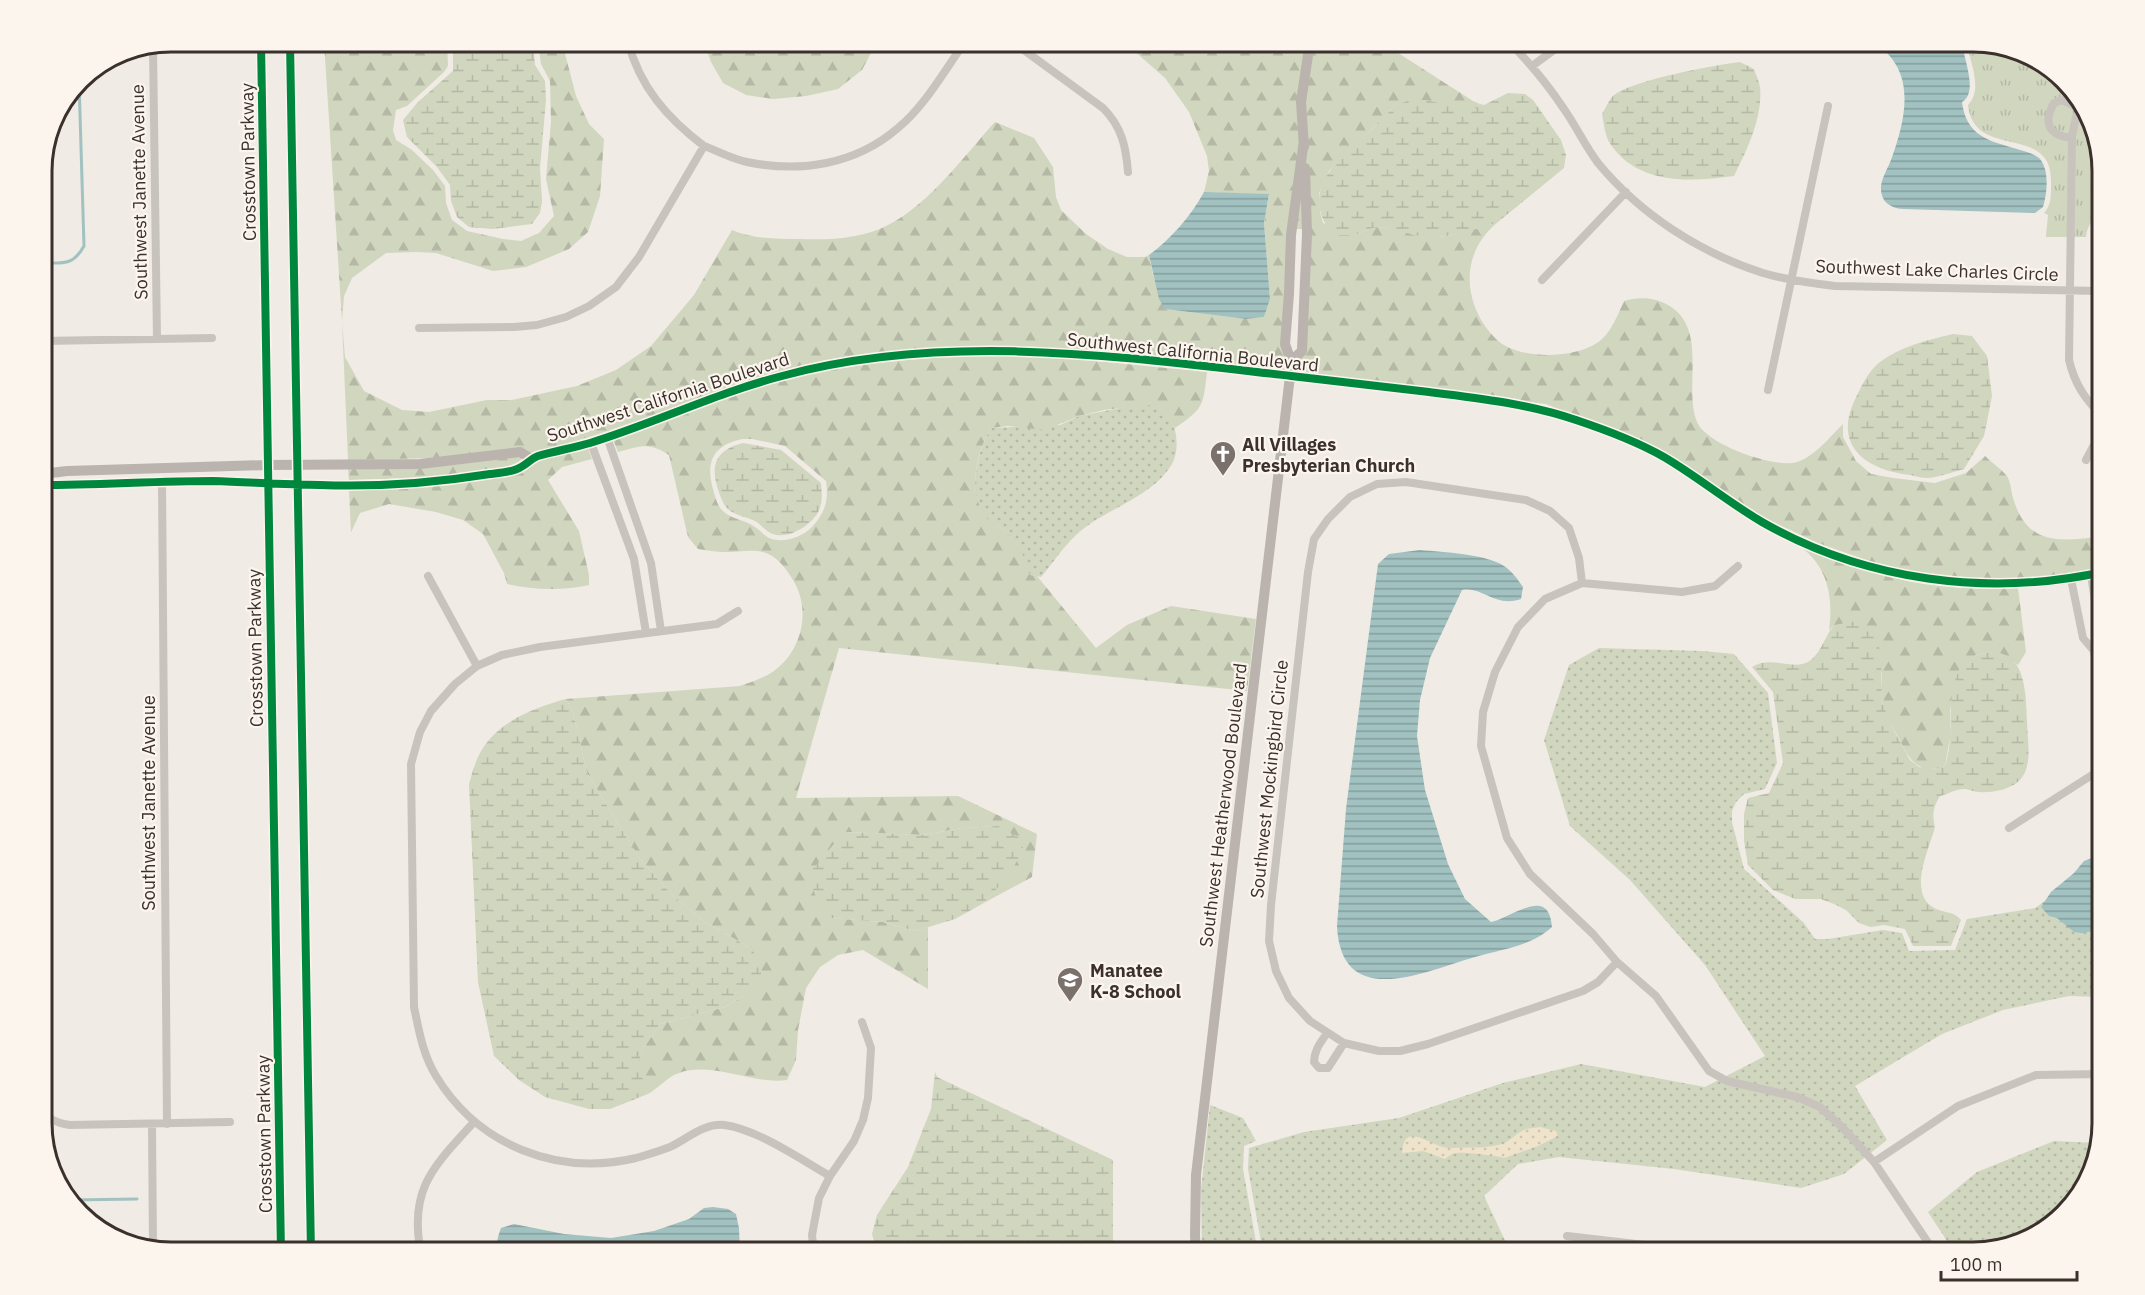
<svg xmlns="http://www.w3.org/2000/svg" width="2145" height="1295" viewBox="0 0 2145 1295" font-family="'IBM Plex Sans',sans-serif">
	<style>
		.grass { fill: url(#grass-dots) }
		.forest { fill: url(#forest-firs); fill-rule: evenodd }
		.wetland { fill: url(#wetland-marsh) }
		.sand { fill: url(#sand-dots) }
		.park { fill: url(#park-tufts) }
		.water { fill: url(#water-rules) }
		.lines { fill: none; stroke-linecap: round; stroke-linejoin: round }
		.stream { stroke: #a1c2c1; stroke-width: 3 }
		.street { stroke: #c9c3be; stroke-width: 8 }
		.secondary { stroke: #bab3ae; stroke-width: 10 }
		.cycleway-casing { stroke: #fbf5ee; stroke-width: 11 }
		.cycleway { stroke: #00873e; stroke-width: 8 }
		.labels { text-anchor: middle; dominant-baseline: central; stroke-width: 4.5; stroke-linejoin: round; paint-order: stroke }
		.street-label { font-size: 18px; fill: #3b302b; stroke: #fbf5ee }
		.poi-label { font-size: 18px; font-weight: bold; fill: #3b302b; stroke: #fbf5ee; text-anchor: start }
		.rim { fill: none; stroke: #3b302b; stroke-width: 3 }
	</style>
	<defs>
		<pattern id="grass-dots" width="8" height="8" patternUnits="userSpaceOnUse" patternTransform="scale(1.5)"><rect width="8" height="8" fill="#d1d6bf"/><path d="M2 2h.1M6 6h.1" fill="none" stroke="#b4b8a4" stroke-width="1.8" stroke-linecap="round"/></pattern>
		<pattern id="forest-firs" width="22" height="20" patternUnits="userSpaceOnUse" patternTransform="scale(1.5)"><rect width="22" height="20" fill="#d1d6bf"/><path d="M5 1l3.5 6h-7zM16 11l3.5 6h-7z" fill="#b4b8a4"/></pattern>
		<pattern id="wetland-marsh" width="20" height="14" patternUnits="userSpaceOnUse" patternTransform="scale(1.5)"><rect width="20" height="14" fill="#d1d6bf"/><path d="M1 5h8M5 5V1M11 12h8M15 12V8" fill="none" stroke="#b4b8a4"/></pattern>
		<pattern id="sand-dots" width="8" height="8" patternUnits="userSpaceOnUse" patternTransform="scale(1.5)"><rect width="8" height="8" fill="#efe3cc"/><path d="M2 2h.1M6 6h.1" fill="none" stroke="#cec3af" stroke-width="1.8" stroke-linecap="round"/></pattern>
		<pattern id="park-tufts" width="24" height="20" patternUnits="userSpaceOnUse" patternTransform="scale(1.5)"><rect width="24" height="20" fill="#d1d6bf"/><path d="M3 7l-1-3M5 7V3M7 7l1-3M15 17l-1-3M17 17v-4M19 17l1-3" fill="none" stroke="#b4b8a4"/></pattern>
		<pattern id="water-rules" width="6" height="5" patternUnits="userSpaceOnUse" patternTransform="scale(1.5)"><rect width="6" height="5" fill="#a1c2c1"/><path d="M0 2.5h6" fill="none" stroke="#849e9d"/></pattern>
	</defs>
	<rect width="100%" height="100%" fill="#f0ebe5"/>
	<!-- grass -->
	<path class="grass" d="M1136,405C1143,405 1152,404 1159,407C1177,416 1181,448 1172,464C1151,499 1105,508 1076,535C1063,547 1053,563 1041,577L1030,575C1023,562 1014,541 1004,530C1000,526 993,525 988,521C965,501 977,450 991,428L1060,425L1079,416Z
		M1599,648L1702,651L1734,654L1768,693L1777,763L1765,789L1744,794L1736,802L1732,811V822L1744,869L1804,923L1815,939H1828L1883,930L1902,933L1909,951L1955,950L1967,919L2035,908L2076,879L2103,850V997L2069,996L2003,1010L1942,1034L1855,1086L1887,1140L1844,1174L1801,1188L1674,1169L1559,1157L1518,1164L1484,1196L1511,1253H1263L1248,1169L1249,1148L1304,1132L1399,1118L1503,1083L1581,1064L1705,1087L1765,1056L1705,965L1630,880L1570,826L1544,740L1569,665Z
		M1210,1105L1243,1118L1256,1141L1244,1146L1243,1169L1258,1253H1202L1201,1190Z
		M2054,1141L2098,1143L2085,1189L2038,1236L1974,1253H1955L1928,1212L1977,1172Z"/>
	<!-- forest -->
	<path class="forest" d="M324,42H447L448,66L444,72L407,106L396,110L393,130L396,140L412,150L433,170L445,186L446,203L452,220L467,231L503,239L521,241L539,233L554,216L546,179L551,122L550,81L541,64L538,42H562L576,96L589,124L604,139L600,196L588,232L569,249L526,267L493,271L436,253L416,252L386,253L352,278L344,296L342,321L345,357L364,391L402,410L429,412L487,400H512L577,386L616,370L651,346L694,295L732,230C753,239 777,239 800,239C830,240 863,239 890,224C930,203 965,155 995,122L1034,138L1053,167L1056,197L1061,210L1086,234L1108,249L1127,257H1145L1149,255L1153,275L1165,309L1246,319L1264,317L1270,299L1264,223L1269,195L1204,192L1209,171L1207,156L1189,112L1165,78L1124,42H1381L1473,101L1480,104L1477,109L1463,110L1420,101L1391,110L1329,171L1319,193L1320,212L1323,223L1355,235L1372,228L1390,227L1438,237L1453,235L1498,222C1459,253 1462,305 1496,339C1517,360 1573,359 1597,343C1611,334 1617,316 1624,301C1637,297 1652,297 1664,303C1712,325 1681,390 1698,424C1709,445 1775,469 1797,462C1815,456 1830,437 1843,424V437L1856,461L1871,474L1893,478L1935,483L1966,473L1985,456C1992,463 2000,468 2006,475C2011,480 2011,494 2014,501C2029,548 2064,541 2103,536V567L2035,578H1959L1916,572L1869,561L1818,543L1765,518L1663,451L1546,404L1295,372L1305,259V229H1295L1285,371C1140,355 996,335 850,356C741,372 642,427 535,452C518,456 499,455 482,456C437,458 393,459 348,460L342,321Z
		M704,42H874V47L862,70L838,89L806,96L773,99L746,95L723,83L711,62Z
		M982,355L1054,357L1207,372C1203,406 1204,408 1175,428L1166,413L1158,407L1147,405L1104,410L1079,416L1045,430L1008,426L991,428C976,452 967,493 986,517C991,524 999,525 1005,531C1020,543 1024,557 1030,575L1037,576L1096,648L1127,625L1171,606L1256,619L1247,691L839,648L796,798L958,796L1037,834L1032,877L982,904L992,894L998,826L962,828L923,835L844,832L831,918L883,922L915,931L928,927V989L863,950L838,955L820,967L806,988L798,1030L796,1060L787,1080C752,1085 713,1061 679,1073C668,1076 659,1088 648,1094L637,1065L642,1050L660,1024L725,1007L745,995L752,949L705,922L673,896L640,859L587,773L573,712L566,699L740,686C752,682 764,678 774,671C803,650 811,609 793,580C785,567 777,556 763,552C752,549 737,552 725,552C716,552 707,550 698,549L688,537L669,455C648,442 641,446 618,452L613,439C670,419 728,393 787,379C851,364 916,358 982,355ZM742,439H752L785,446L826,481C829,500 825,513 812,527C802,537 783,544 769,538C763,535 760,530 755,527C745,519 731,520 722,510C717,505 715,496 713,489C705,461 714,445 742,439Z
		M588,448L592,459L562,467L548,480L579,531L589,575V585C564,591 532,590 507,584L504,573L483,534L463,520L436,512L389,504L360,513L351,532L349,490L414,488L533,462Z
		M519,457L522,459C506,477 378,479 349,480L348,469Z
		M1794,543C1817,552 1840,561 1863,569C1911,586 1967,591 2018,588L2026,652L2018,665C2001,652 1995,650 1974,656L1950,709V738L1945,766C1916,777 1908,756 1897,735C1892,726 1885,717 1883,706C1881,696 1882,684 1882,673L1834,625L1829,630C1834,596 1827,561 1794,543Z"/>
	<!-- wetland -->
	<path class="wetland" d="M453,42H533L535,65L545,81L546,100L540,168L542,202L540,213L532,224L493,229L469,227L457,217L451,201L450,185L437,167L407,137L403,120L418,102L453,71Z
		M1740,62L1754,69C1756,75 1759,81 1760,87C1763,117 1747,150 1734,176C1690,182 1639,185 1611,145C1605,137 1604,124 1602,114C1605,109 1608,102 1612,97C1627,81 1715,65 1740,62Z
		M1508,93L1525,94L1533,100L1561,140L1566,155L1564,168L1498,222L1481,228L1453,235L1438,237L1413,235L1389,227L1372,228L1355,235H1333C1297,190 1338,160 1371,130C1382,119 1392,106 1407,101C1427,95 1450,110 1471,109L1477,108L1480,104L1484,105Z
		M1953,334L1972,336L1987,356L1992,396L1984,436L1964,469C1952,472 1940,477 1928,478C1922,478 1915,476 1910,475C1870,471 1834,449 1853,404C1860,389 1867,372 1880,362C1901,346 1928,340 1953,334Z
		M743,443L781,450L821,483C822,493 823,505 817,514C808,527 789,539 773,534C766,532 761,524 755,521C745,516 734,516 726,507C722,502 719,493 717,486C710,462 719,449 743,443Z
		M1857,621L1868,627L1878,637L1881,662L1882,702L1891,725L1910,760L1919,767L1933,769L1945,766C1957,732 1942,695 1963,664C1968,657 1979,654 1987,653C2026,647 2026,694 2027,720C2027,740 2035,771 2015,784C2006,790 1990,793 1980,792C1975,792 1971,790 1966,789C1958,788 1948,794 1940,796C1933,807 1932,815 1935,827C1929,850 1906,895 1936,909C1946,913 1955,912 1961,920L1951,946H1913L1905,929L1884,925L1871,927L1859,923L1846,910L1834,904L1821,899H1795L1773,890L1748,865L1744,841V814L1748,798L1769,793L1783,763L1773,692L1752,667C1772,654 1794,673 1811,660C1822,651 1825,636 1834,625Z
		M566,699L573,712L587,773L640,859L673,896L705,922L752,949L761,966V979L745,995L725,1007L660,1024L642,1050L638,1065L648,1094L610,1109H589L545,1097L519,1080L494,1056L478,982L469,784C472,774 475,762 480,753C497,722 533,708 566,699Z
		M998,826L1020,838L1023,848L1012,871L992,894L982,904L955,919L915,931L883,922L831,918C818,903 811,892 811,871L844,832L923,835L962,828Z
		M935,1072L937,1077L1113,1160V1253H877L872,1234L877,1215L908,1167L931,1109Z"/>
	<!-- sand -->
	<path class="sand" d="M1540,1127L1556,1131L1558,1136L1538,1146L1504,1158C1500,1156 1463,1152 1457,1153C1452,1153 1449,1156 1445,1159L1423,1151L1402,1153C1404,1118 1432,1149 1450,1148C1466,1147 1486,1149 1502,1144C1511,1141 1517,1132 1526,1129C1530,1128 1536,1128 1540,1127Z"/>
	<!-- park -->
	<path class="park" d="M1967,42H1974L2039,60L2085,106L2103,163V213C2093,219 2087,225 2086,237H2046L2048,215L2044,213C2051,206 2051,196 2051,187C2051,177 2051,164 2043,156C2023,134 1973,150 1968,105C1984,89 1969,61 1967,42Z"/>
	<!-- water -->
	<path class="water" d="M1873,42H1962C1963,58 1979,92 1962,102C1966,136 1989,141 2017,149C2024,151 2033,153 2039,158C2050,169 2047,194 2043,207L2035,213L1903,209C1889,208 1880,201 1881,186C1882,177 1888,168 1891,160C1906,118 1918,70 1873,42Z
		M1204,192L1269,194L1264,223L1270,299L1264,317L1246,319L1165,309L1159,299L1149,255C1171,239 1191,216 1204,192Z
		M1420,550C1443,552 1486,554 1504,566C1512,571 1518,580 1523,587L1521,599C1494,608 1483,586 1462,590L1430,658L1420,700L1417,736L1425,790L1448,864L1465,899L1491,922C1513,917 1549,885 1552,927C1530,947 1502,949 1475,957C1426,971 1341,1012 1337,926L1346,809L1378,564L1389,554Z
		M2103,854V925L2099,930L2082,933L2074,932L2057,918L2049,916L2041,907L2051,892L2074,873L2084,861Z
		M713,1207L728,1209L736,1214L739,1228L740,1253H499C495,1243 498,1237 501,1228L514,1224L564,1234L611,1238L654,1231L689,1219L704,1208Z"/>
	<g class="lines">
		<!-- stream -->
		<path class="stream" d="M42,263C63,263 73,266 84,246L79,81
			M71,1200L137,1199"/>
		<!-- street -->
		<path class="street" d="M628,42C640,87 667,118 704,146
			M1013,42L1103,108C1122,127 1126,147 1128,172
			M1509,42C1530,63 1548,85 1564,109C1576,126 1585,146 1598,163C1640,214 1700,253 1763,273C1786,280 1810,283 1835,286L2103,291
			M153,46L157,339
			M1532,66L1565,42
			M2084,105L2076,117L2072,136L2069,360C2075,385 2085,399 2103,417
			M2072,138C2050,136 2042,124 2054,103L2062,100L2080,109
			M1542,280L1626,192
			M419,328L514,327L537,325L566,317L589,306L616,287L639,257L704,146C718,151 732,159 747,162C800,173 855,165 898,128C925,106 944,71 965,42
			M42,341L212,338
			M1768,390L1828,106
			M607,437L651,563L661,631
			M591,443L634,559L646,633
			M2086,460L2103,428
			M162,481L167,1124
			M1738,566L1715,586L1682,592L1582,583L1545,599L1518,627L1495,672L1483,712L1481,746L1507,838L1530,874L1593,934L1617,962L1656,996L1709,1071L1727,1081L1797,1097L1820,1107L1844,1129L1874,1162L1935,1253
			M2091,575L2100,633L2094,651L2103,706
			M428,576L477,666
			M2071,579L2083,638L2094,651
			M1582,583L1579,558L1569,528L1550,511L1526,500L1406,482L1377,484L1350,497L1328,519L1314,539L1308,572L1271,905L1269,941L1276,971L1289,998L1310,1021L1344,1043L1379,1051H1400L1428,1044L1583,991L1598,982L1617,962
			M738,611L717,624L540,647L502,655L477,666L455,684L431,711L420,732L411,764L414,1007C419,1031 423,1055 436,1076C478,1145 557,1177 636,1158C647,1155 659,1151 670,1147C687,1139 704,1123 724,1125C757,1129 800,1159 830,1176
			M2009,828L2103,768
			M1327,1033C1321,1042 1314,1050 1314,1062L1319,1068H1328L1344,1043
			M42,1108C48,1120 57,1123 70,1125L230,1122
			M152,1125L153,1248
			M1874,1162L1958,1106L2036,1075L2103,1074
			M1567,1236L1714,1253
			M421,1253C408,1189 434,1166 474,1122
			M814,1253L812,1235L819,1198L830,1176L854,1141L863,1120L868,1098L871,1048L862,1022"/>
		<!-- secondary -->
		<path class="secondary" d="M261,42L281,1253
			M290,42L311,1253
			M1304,147L1301,102L1310,42
			M1291,361L1302,351L1307,234L1305,168
			M42,474L67,471L267,465L420,464L520,452L530,458
			M42,485C99,485 156,481 213,481C249,482 284,485 320,485C376,487 434,483 490,474C499,473 514,472 521,467C527,464 532,458 538,456C555,451 573,448 590,443C655,423 716,393 782,376C948,331 1123,357 1291,376C1337,381 1383,387 1429,392C1478,398 1529,404 1576,420C1606,430 1636,441 1664,457C1698,477 1728,502 1762,522C1865,581 1988,597 2103,572
			M1196,1253L1195,1235L1196,1175L1290,376L1291,361L1285,344L1289,294L1291,235L1304,140"/>
		<!-- cycleway casing -->
		<g class="cycleway-casing">
			<path id="cycleway" d="M261,42L281,1253
				M290,42L311,1253
				M42,485C99,485 156,481 213,481C249,482 284,485 320,485C376,487 434,483 490,474C499,473 514,472 521,467C527,464 532,458 538,456C555,451 573,448 590,443C655,423 716,393 782,376C948,331 1123,357 1291,376C1337,381 1383,387 1429,392C1478,398 1529,404 1576,420C1606,430 1636,441 1664,457C1698,477 1728,502 1762,522C1865,581 1988,597 2103,572"/>
		</g>
		<!-- cycleway -->
		<use href="#cycleway" class="cycleway"/>
	</g>
	<!-- icons -->
	<defs>
		<g id="church-pin" transform="scale(1.35)"><path d="M0 17L-7.5 6A9.5 9.5 0 1 1 7.5 6Z" fill="#7a716c" stroke="#fbf5ee"/><path d="M-1.2-6h2.4v3.5h3.3v2.4h-3.3V6h-2.4V-.1h-3.3v-2.4h3.3Z" fill="#fff"/></g>
		<g id="school-pin" transform="scale(1.35)"><path d="M0 17L-7.5 6A9.5 9.5 0 1 1 7.5 6Z" fill="#7a716c" stroke="#fbf5ee"/><path d="M0-5L7-2L0 1L-7-2ZM-4 1L0 2.5L4 1V4Q0 6-4 4Z" fill="#fff"/></g>
	</defs>
	<g fill-rule="evenodd">
		<use href="#church-pin" x="1223" y="454"/>
		<use href="#school-pin" x="1070" y="980"/>
	</g>
	<g class="labels">
		<!-- street labels -->
		<g class="street-label">
			<text transform="translate(248 162) rotate(-91)">Crosstown Parkway</text>
			<text transform="translate(139 192) rotate(-91)">Southwest Janette Avenue</text>
			<text transform="translate(1937 270) rotate(2)">Southwest Lake Charles Circle</text>
			<text transform="translate(1193 352) rotate(6)">Southwest California Boulevard</text>
			<text transform="translate(668 397) rotate(-18)">Southwest California Boulevard</text>
			<text transform="translate(255 648) rotate(-91)">Crosstown Parkway</text>
			<text transform="translate(1269 779) rotate(-84)">Southwest Mockingbird Circle</text>
			<text transform="translate(148 803) rotate(-90)">Southwest Janette Avenue</text>
			<text transform="translate(1223 805) rotate(-83)">Southwest Heatherwood Boulevard</text>
			<text transform="translate(264 1134) rotate(-91)">Crosstown Parkway</text>
		</g>
		<!-- poi labels -->
		<g class="poi-label">
			<text x="1242" y="444">All Villages<tspan x="1242" dy="21">Presbyterian Church</tspan></text>
			<text x="1090" y="970">Manatee<tspan x="1090" dy="21">K-8 School</tspan></text>
		</g>
	</g>
	<!-- crop -->
	<path d="M0 0H2145V1295H0ZM171 52H1973A119 119 0 0 1 2092 171V1123A119 119 0 0 1 1973 1242H171A119 119 0 0 1 52 1123V171A119 119 0 0 1 171 52Z" fill="#fbf5ee" fill-rule="evenodd"/>
	<path class="rim" d="M171 52H1973A119 119 0 0 1 2092 171V1123A119 119 0 0 1 1973 1242H171A119 119 0 0 1 52 1123V171A119 119 0 0 1 171 52Z"/>
	<!-- scale -->
	<path d="M1941 1271v9h136v-9" fill="none" stroke="#3b302b" stroke-width="3"/>
	<text x="1950" y="1271" font-size="18" fill="#3b302b" stroke="#fbf5ee" stroke-width="4.5" paint-order="stroke">100 m</text>
</svg>
